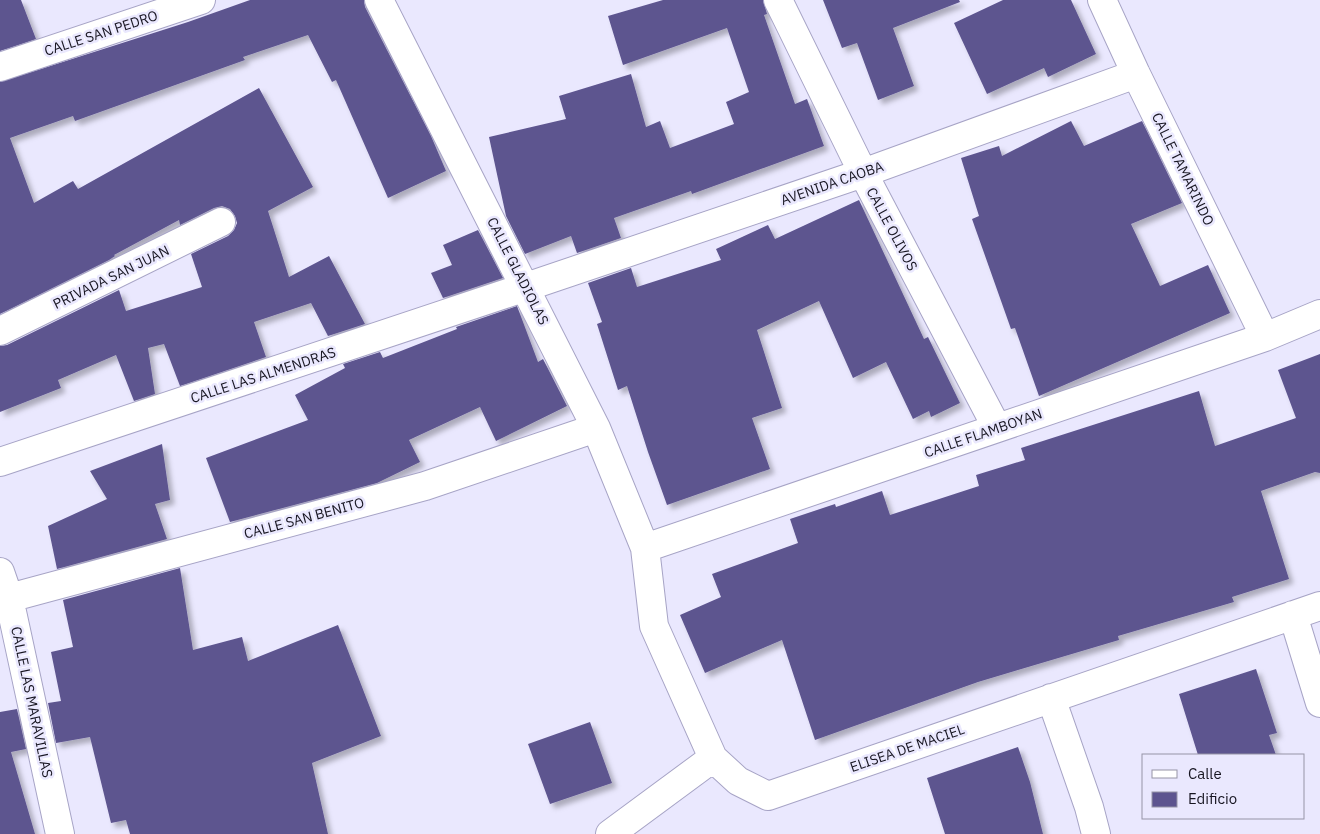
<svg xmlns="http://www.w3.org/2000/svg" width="1320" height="834" viewBox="0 0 1320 834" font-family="'IBM Plex Sans',sans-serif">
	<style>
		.building { fill: #5d548f; filter: url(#shadow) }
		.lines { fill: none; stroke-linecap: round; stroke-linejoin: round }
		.minor-casing { stroke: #a7a4c6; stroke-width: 30 }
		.minor { stroke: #fff; stroke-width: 28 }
		.labels { text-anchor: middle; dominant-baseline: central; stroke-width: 5; stroke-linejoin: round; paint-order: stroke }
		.street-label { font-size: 14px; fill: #171521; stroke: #eae8fe }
	</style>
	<defs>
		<filter id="shadow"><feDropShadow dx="4.5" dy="4.5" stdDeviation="2.5" flood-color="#0004"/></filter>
	</defs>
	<rect width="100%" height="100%" fill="#eae8fe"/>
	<!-- building -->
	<path class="building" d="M0,0H21L36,39L0,51Z
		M250,0H364L365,7L431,136L446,171L388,198L336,80L332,82L308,35L243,57L245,60L75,121L73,116L10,138L34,203L73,181L78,189L259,88L313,187L268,211L289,277L329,256L365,324L328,336L311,303L254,322L266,357L180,386L164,344L148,348L155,394L134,401L116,355L58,380L61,388L0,412V346L7,345L119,290L126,311L202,287L191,254L228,236L234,230L237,223L235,216L230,209L222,206L214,208L180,225L179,220L114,255L115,256L109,260L0,314V82L188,22Z
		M663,0H763L767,14L764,15L795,104L807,99L824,146L692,194L691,191L614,218L621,238L577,253L571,236L525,254L506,216L489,137L566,119L559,96L631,74L646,127L660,121L670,148L734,124L726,102L749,92L727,28L623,65L608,16Z
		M823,0H959L960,2L893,28L914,86L878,100L857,43L842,48Z
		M1003,0H1071L1096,54L1048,77L1044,68L987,94L954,23Z
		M1071,121L1084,146L1142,121L1182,203L1131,224L1160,286L1208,265L1230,313L1039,396L1015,328L1011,329L972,219L979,216L961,158L999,146L1002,156Z
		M859,200L924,339L928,337L960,403L931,417L929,411L913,419L886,362L853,378L819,301L757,330L782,408L752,418L770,469L667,505L648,452L627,386L618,390L597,324L602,322L588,283L631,268L637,287L721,260L716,249L768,225L775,239Z
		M478,230L503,278L443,298L431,273L452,265L443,245Z
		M517,306L538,362L543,359L567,406L496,441L480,407L409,440L420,462L377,483L230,522L206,458L308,420L295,395L345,368L343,364L380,352L383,358L457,329L456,327Z
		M1320,354V473L1315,472L1261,491L1289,579L1232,597L1234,602L1118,636L1119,640L978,682L815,740L782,640L705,673L680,615L721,597L712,574L798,543L790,519L835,504L836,507L882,491L890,515L979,486L976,475L1025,460L1021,448L1199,391L1215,446L1296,418L1278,370Z
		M162,444L170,500L155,504L167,539L57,569L48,526L107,499L90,471Z
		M180,568L193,650L242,637L248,661L338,625L381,736L312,763L328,834H130L126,820L111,823L90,737L56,743L48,703L61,701L51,652L73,647L63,600Z
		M1256,669L1277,733L1269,735L1276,755H1198L1179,694Z
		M17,709L26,749L11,752L35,834H0V712Z
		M590,722L612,783L550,804L528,744Z
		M1018,747L1030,782L1043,834H945L927,778Z"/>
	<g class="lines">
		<!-- minor casing -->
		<g class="minor-casing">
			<path id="minor" d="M379,0L596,428L645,548L654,626L713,758L738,781L768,796L1320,606
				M778,0L863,173L997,428
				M1102,0L1136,74L1265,337
				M0,67L201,0
				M0,331L221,222
				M0,462L526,287L863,173L1136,74
				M645,548L1265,337L1320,314
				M0,572L9,598L60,834
				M9,598L425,486L596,428
				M1293,615L1320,703
				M1051,698L1089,807L1096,834
				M610,834L713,758"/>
		</g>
		<!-- minor -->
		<use href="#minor" class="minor"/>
	</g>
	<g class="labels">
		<!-- street labels -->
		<g class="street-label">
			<text transform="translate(101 33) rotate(-18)">CALLE SAN PEDRO</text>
			<text transform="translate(1183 169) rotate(64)">CALLE TAMARINDO</text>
			<text transform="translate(832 183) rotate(-19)">AVENIDA CAOBA</text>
			<text transform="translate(892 229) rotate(62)">CALLE OLIVOS</text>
			<text transform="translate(518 271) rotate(63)">CALLE GLADIOLAS</text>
			<text transform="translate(111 277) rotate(-26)">PRIVADA SAN JUAN</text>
			<text transform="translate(263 375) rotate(-18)">CALLE LAS ALMENDRAS</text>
			<text transform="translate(983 433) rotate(-19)">CALLE FLAMBOYAN</text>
			<text transform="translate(304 518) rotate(-15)">CALLE SAN BENITO</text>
			<text transform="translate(32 702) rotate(78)">CALLE LAS MARAVILLAS</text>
			<text transform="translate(907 748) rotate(-19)">ELISEA DE MACIEL</text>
		</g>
	</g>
	<!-- legend -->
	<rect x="1142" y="754" width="162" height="65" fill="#eae8fe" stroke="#9694a6"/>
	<rect x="1152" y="770" width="25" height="8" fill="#ffffff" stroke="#9694a6"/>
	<text x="1188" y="779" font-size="15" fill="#171521">Calle</text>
	<rect x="1152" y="792" width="25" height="15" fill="#5d548f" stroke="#9694a6"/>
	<text x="1188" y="804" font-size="15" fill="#171521">Edificio</text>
</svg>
